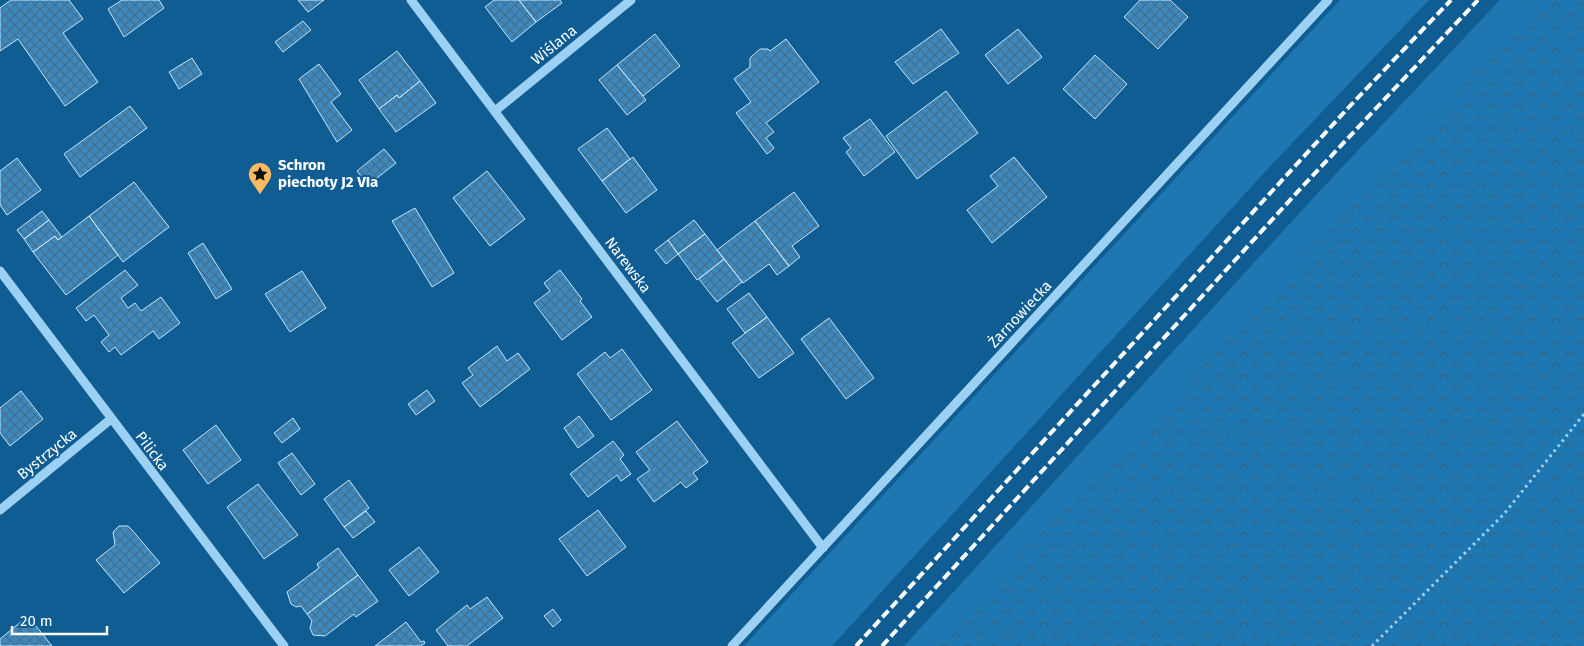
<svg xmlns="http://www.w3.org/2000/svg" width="1584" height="646" viewBox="0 0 1584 646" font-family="'Fira Sans',sans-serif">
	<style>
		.green { fill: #1e77b1 }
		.forest { fill: url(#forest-crowns) }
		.building { fill: url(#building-cross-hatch); stroke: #c4e7fe }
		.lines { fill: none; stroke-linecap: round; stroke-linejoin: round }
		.path { stroke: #9cd1f4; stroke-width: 3; stroke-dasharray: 2.5 4; stroke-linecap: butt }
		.minor { stroke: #9cd1f4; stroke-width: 9 }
		.rail { stroke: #fff; stroke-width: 4; stroke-dasharray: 9 4; stroke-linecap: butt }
		.labels { text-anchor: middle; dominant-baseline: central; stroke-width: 4; stroke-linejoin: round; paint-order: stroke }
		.street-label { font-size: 15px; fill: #fff; stroke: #0f5d93 }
		.poi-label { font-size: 15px; font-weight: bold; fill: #fff; stroke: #0f5d93; text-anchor: start }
	</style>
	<defs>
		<pattern id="forest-crowns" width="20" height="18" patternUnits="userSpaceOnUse" patternTransform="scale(1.25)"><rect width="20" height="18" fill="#1e77b1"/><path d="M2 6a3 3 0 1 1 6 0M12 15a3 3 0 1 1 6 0" fill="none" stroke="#35627e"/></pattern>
		<pattern id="building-cross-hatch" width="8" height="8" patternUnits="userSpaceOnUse" patternTransform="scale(1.25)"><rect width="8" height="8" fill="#3d89be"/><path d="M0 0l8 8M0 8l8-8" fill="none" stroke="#437190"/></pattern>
	</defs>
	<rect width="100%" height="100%" fill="#0f5d93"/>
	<!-- green -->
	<path class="green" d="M1340,0H1429L1275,161L832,646H744Z
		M1500,0H1575L986,646H904L1315,196Z"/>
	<!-- forest -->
	<path class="forest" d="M1539,0H1584V646H934L962,615L1132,441L1463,87Z"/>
	<!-- building -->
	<path class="building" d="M11,0H69L83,19L63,33L98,82L65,106L18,39L0,51V8Z
		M122,0H159L164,8L124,37L108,9Z
		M298,0H324L308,12Z
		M494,0H519L536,22L512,42L485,7Z
		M519,0H560L562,3L536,22Z
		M1140,0H1170L1188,17L1158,49L1124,17Z
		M303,21L311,30L283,52L275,42Z
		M941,29L959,53L913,84L895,62Z
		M1018,29L1042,57L1008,84L985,55Z
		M655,34L680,66L643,96L617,65Z
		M786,39L819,82L766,123L774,132L766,138L774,148L767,154L736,113L751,102L734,79L750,67V58L760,49H768L770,51Z
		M397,51L420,81L399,98L397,95L379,109L359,80Z
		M1095,55L1127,84L1095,119L1063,89Z
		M192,58L202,74L179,89L169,72Z
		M319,64L341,94L331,102L352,130L337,142L299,79Z
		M617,65L646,100L627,115L599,80Z
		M420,81L436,103L396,132L379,109L397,95L399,98Z
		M946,91L978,133L917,179L886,136Z
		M130,106L147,128L80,177L64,154Z
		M870,119L895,152L864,176L846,152L851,148L843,138Z
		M607,128L630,159L602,181L578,149Z
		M384,149L396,163L368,185L357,171Z
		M633,157L657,190L626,213L602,181Z
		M1014,157L1047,197L992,243L967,210L998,186L990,176Z
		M17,158L41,190L7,215L0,205V171Z
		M487,171L525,219L490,246L453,198Z
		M134,182L169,227L123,262L89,216Z
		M794,192L819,226L792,246L800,257L789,266L755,221Z
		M415,208L454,273L432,287L392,221Z
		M42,211L49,220L24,239L17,230Z
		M89,216L118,255L66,295L33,252L55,236L58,240Z
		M49,220L62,237L58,240L55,236L33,252L24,239Z
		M694,220L705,234L678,254L668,240Z
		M755,221L789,266L777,275L769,264L743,283L717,250Z
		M705,234L724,259L697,280L678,254Z
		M668,240L678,254L666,264L655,250Z
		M203,243L232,289L216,299L188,253Z
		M724,259L742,282L717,302L699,279Z
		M125,270L138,285L121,298L128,308L135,303L141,311L161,297L180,323L159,339L153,331L121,355L115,347L109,352L101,342L109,335L94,315L86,321L76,308Z
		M560,270L582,299L580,301L592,317L562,340L534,303L550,291L544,283Z
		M302,271L326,308L290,332L265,294Z
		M749,293L767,317L745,333L727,309Z
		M767,317L794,353L759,378L732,343Z
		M829,318L874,378L846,399L801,339Z
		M497,346L507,361L518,353L530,369L480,407L462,383L473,375L468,368Z
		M622,349L652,390L611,420L577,374L605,352L610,358Z
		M427,390L435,401L416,415L408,404Z
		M21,391L43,419L10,446L0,433V408Z
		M579,416L594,436L578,448L564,428Z
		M293,418L300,429L282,443L274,433Z
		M677,421L708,462L693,473L698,479L686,488L681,482L654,502L637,479L650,470L636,452Z
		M216,425L241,460L208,484L183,450Z
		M613,441L624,455L620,459L631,474L621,481L617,475L588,497L570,474Z
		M292,453L315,484L301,495L278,463Z
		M349,480L369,508L344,527L324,499Z
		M258,484L298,535L264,559L227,507Z
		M598,510L626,547L587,576L559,539Z
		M366,511L375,522L353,538L344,527Z
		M119,526H128L132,530L160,563L124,593L96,560L115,545L113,532Z
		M419,547L439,572L409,596L389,570Z
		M338,548L358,575L307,614L301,606L296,607L291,604L287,592L319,568L317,564Z
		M358,575L378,601L356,617L354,614L325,636L313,635L310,628L312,621L307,614Z
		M487,597L503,618L467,646H448L436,630L467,605L470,609Z
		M553,609L561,620L553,627L544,616Z
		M28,616L52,646H0V639Z
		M406,622L421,642L424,641L425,643L421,646H375Z"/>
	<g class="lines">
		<!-- path -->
		<path class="path" d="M1372,646L1504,514L1584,414"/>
		<!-- minor -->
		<path class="minor" d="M411,0L823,548
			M495,111L631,0
			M0,271L284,646
			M0,510L111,419
			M732,646L1328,0"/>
		<!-- rail -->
		<path class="rail" d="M856,646L1349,107L1451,0
			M882,646L1302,187L1478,0"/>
	</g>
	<!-- icons -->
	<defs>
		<g id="sight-pin" transform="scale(1.25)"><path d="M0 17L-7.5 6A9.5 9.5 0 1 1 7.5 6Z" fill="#ffb95f" stroke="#0f5d93"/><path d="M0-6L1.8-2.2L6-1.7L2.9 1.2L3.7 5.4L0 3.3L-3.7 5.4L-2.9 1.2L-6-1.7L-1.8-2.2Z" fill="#111"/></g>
	</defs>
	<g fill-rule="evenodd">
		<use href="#sight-pin" x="260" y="174"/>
	</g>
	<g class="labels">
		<!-- street labels -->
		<g class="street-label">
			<text transform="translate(554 45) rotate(-39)">Wiślana</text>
			<text transform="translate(628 265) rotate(53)">Narewska</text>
			<text transform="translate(1020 314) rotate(-47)">Żarnowiecka</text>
			<text transform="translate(152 451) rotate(53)">Pilicka</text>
			<text transform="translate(47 454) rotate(-39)">Bystrzycka</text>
		</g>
		<!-- poi labels -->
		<g class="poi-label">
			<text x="278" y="165">Schron<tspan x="278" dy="17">piechoty J2 VIa</tspan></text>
		</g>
	</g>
	<!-- scale -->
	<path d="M12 626v8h95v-8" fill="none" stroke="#ffffff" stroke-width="2.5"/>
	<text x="20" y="626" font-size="15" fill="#ffffff" stroke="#0f5d93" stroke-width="4" paint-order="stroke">20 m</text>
</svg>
